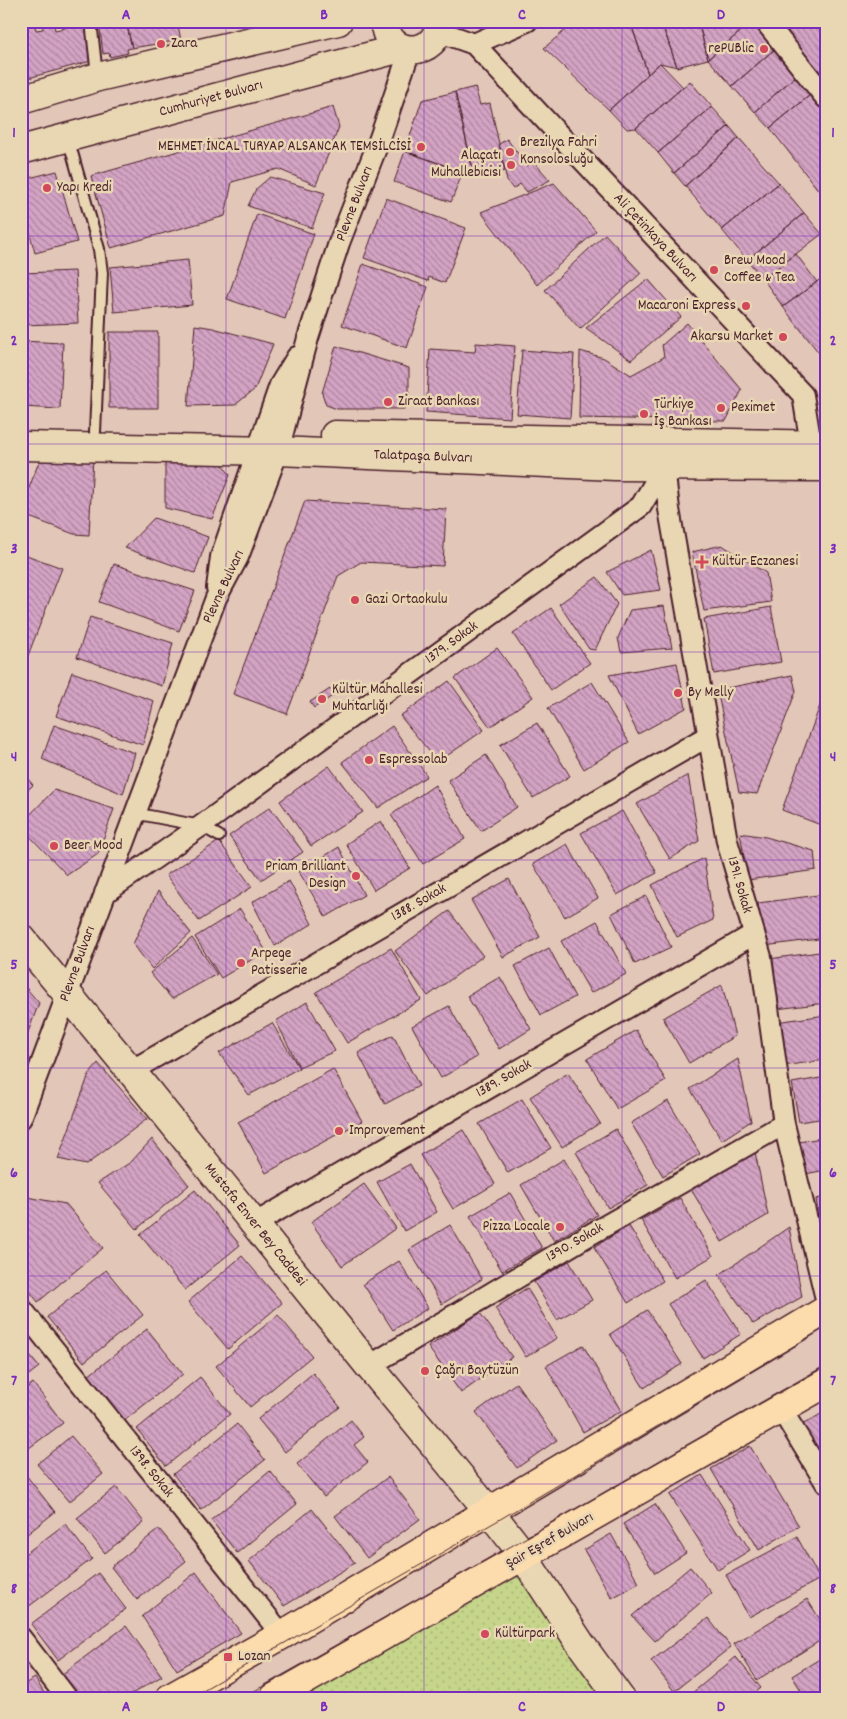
<svg xmlns="http://www.w3.org/2000/svg" width="847" height="1719" viewBox="0 0 847 1719" font-family="Dekko,sans-serif">
	<style>
		.grass { fill: url(#grass-dots); stroke: #887a5a }
		.building { fill: url(#building-back-hatch); stroke: #4a1f2b }
		.lines { fill: none; stroke-linecap: round; stroke-linejoin: round }
		.lane-casing { stroke: #4a1f2b; stroke-width: 14 }
		.street-casing { stroke: #4a1f2b; stroke-width: 24 }
		.secondary-casing { stroke: #4a1f2b; stroke-width: 31 }
		.primary-casing { stroke: #4a1f2b; stroke-width: 31 }
		.lane { stroke: #e9d7b4; stroke-width: 10 }
		.street { stroke: #e9d7b4; stroke-width: 20 }
		.secondary { stroke: #e9d7b4; stroke-width: 28 }
		.primary { stroke: #fcdcac; stroke-width: 28 }
		.tram { stroke: #4a1f2b; stroke-width: 1 }
		.grid { fill: none; stroke: #7b2cbf; stroke-width: 1; stroke-opacity: 0.55 }
		.poi-dot { fill: #d1495b; stroke: #e9d7b4; stroke-width: 2 }
		.labels { text-anchor: middle; dominant-baseline: central; stroke-width: 5; stroke-linejoin: round; paint-order: stroke }
		.poi-label { font-size: 15px; fill: #4a1f2b; stroke: #e9d7b4; text-anchor: start }
		.street-label { font-size: 15px; fill: #4a1f2b; stroke: #e9d7b4 }
		.neatline { fill: none; stroke: #7b2cbf; stroke-width: 2 }
		.grid-label { font-size: 16px; text-anchor: middle; font-weight: bold; fill: #7b2cbf }
	</style>
	<defs>
		<pattern id="grass-dots" width="8" height="8" patternUnits="userSpaceOnUse" patternTransform="scale(1.25)"><rect width="8" height="8" fill="#c5d58a"/><path d="M2 2h.1M6 6h.1" fill="none" stroke="#abb677" stroke-width="1.8" stroke-linecap="round"/></pattern>
		<pattern id="building-back-hatch" width="6" height="6" patternUnits="userSpaceOnUse" patternTransform="scale(1.25)"><rect width="6" height="6" fill="#d3a3c3"/><path d="M-1 5l2 2M0 0l6 6M5-1l2 2" fill="none" stroke="#ad849f"/></pattern>
	</defs>
	<rect width="100%" height="100%" fill="#e2c7b8"/>
	<filter id="ink" filterUnits="userSpaceOnUse"><feTurbulence type="fractalNoise" baseFrequency=".02" numOctaves="2"/><feDisplacementMap in="SourceGraphic" scale="10" xChannelSelector="R" yChannelSelector="G"/><feConvolveMatrix kernelMatrix="1 2 1 2 8 2 1 2 1" color-interpolation-filters="sRGB"/></filter>
	<g filter="url(#ink)">
		<!-- grass -->
		<path class="grass" d="M515,1570L610,1698H300Z"/>
		<!-- building -->
		<path class="building" d="M21,21H34L36,30L43,29L42,21H53L55,30L65,28L63,21H86L91,61L21,80V62L24,61L21,50Z
			M99,21H126L132,48L127,49L128,53L110,57L109,53L103,54Z
			M126,21H177L181,40L132,48Z
			M595,21H630L648,74L609,110L544,48L569,27Z
			M630,21H661L677,67L660,63L648,74Z
			M661,21H698L708,59L677,67Z
			M698,21H753L708,59Z
			M753,21L777,47L732,86L708,59Z
			M777,21H826V81Z
			M777,47L799,73L755,112L732,86Z
			M660,63L683,87L636,128L627,129L609,110Z
			M799,73L815,91L770,128L755,112Z
			M690,81L712,107L658,153L636,128Z
			M475,87L480,105L490,103L505,171L475,177L455,92Z
			M815,91L826,103V200L770,128Z
			M455,92L472,167L463,172L405,151L422,100Z
			M333,107L339,127L316,185L278,169L232,182L225,216L111,248L91,176Z
			M712,107L729,126L674,173L658,153Z
			M729,126L739,138L685,186L674,173Z
			M739,138L779,183L722,230L685,186Z
			M507,139L527,166L533,161L550,180L527,192L520,184L513,189L507,181L499,144Z
			M405,151L463,172L451,202L394,182Z
			M57,171L77,242L35,253L21,201V180Z
			M270,177L325,193L312,228L248,206L256,189Z
			M554,183L596,231L537,285L481,212Z
			M779,183L804,213L747,260L722,230Z
			M386,198L466,228L445,283L429,277L428,281L364,258Z
			M804,213L822,234L763,279L747,260Z
			M257,214L314,234L285,319L227,299Z
			M605,234L641,273L580,329L545,290Z
			M796,254L817,282L783,307L763,279Z
			M188,260L192,305L114,312L110,267Z
			M363,264L428,287L407,348L342,325Z
			M75,271L78,323L23,325L21,273Z
			M826,275V362L783,307Z
			M648,279L681,317L631,360L586,328Z
			M687,323L742,390L726,421L579,418L580,351L604,358L631,375L664,357L662,345Z
			M195,325L213,328L273,344L255,389L235,405L188,406Z
			M109,332H158V408H109Z
			M21,341L63,343L60,409L21,407Z
			M476,343L515,346L510,418L426,412L430,349L475,352Z
			M336,346L409,368V402L404,409H337L326,405L322,393Z
			M522,350L574,354L570,418L517,414Z
			M93,457L89,535L74,534L21,514V509L40,459Z
			M217,457L230,475L212,519L165,508V459Z
			M305,501L446,509L443,566L361,562L338,576L287,714L233,694Z
			M154,518L208,537L195,573L125,548Z
			M722,545L766,573L771,602L704,611L692,552Z
			M651,550L661,590L622,595L607,572Z
			M21,553L62,568L25,663L21,662Z
			M114,564L195,591L179,631L99,602Z
			M597,577L617,604L595,650L589,649L559,604Z
			M664,606L672,648L621,652L618,638L630,610Z
			M771,607L781,662L714,674L704,619Z
			M551,608L590,663L551,690L513,634Z
			M90,617L173,643L162,686L77,657Z
			M497,648L533,697L490,727L455,678Z
			M677,663L686,708L638,734L609,675Z
			M72,672L154,701L143,745L56,716Z
			M792,675L796,691L757,794L739,792L717,690Z
			M449,681L484,730L438,762L400,716Z
			M592,682L629,742L584,769L548,708Z
			M330,689L334,695L314,708L310,702Z
			M826,689V827L782,810Z
			M537,723L570,776L533,798L500,745Z
			M54,725L135,753L123,794L42,759Z
			M392,726L427,776L378,808L342,762Z
			M486,755L517,807L481,831L448,780Z
			M329,766L363,812L311,846L280,801Z
			M21,771L33,785L21,797Z
			M688,775L699,841L670,859L637,804Z
			M435,785L465,839L423,864L391,815Z
			M54,790L114,809L98,854L67,875L21,827V824Z
			M270,807L303,852L261,880L229,836Z
			M622,811L657,873L617,895L581,833Z
			M381,821L410,868L374,890L346,844Z
			M740,833L766,837L814,851L816,870L748,880Z
			M219,841L252,887L199,921L166,875Z
			M567,844L598,898L565,917L533,864Z
			M339,847L364,895L326,917L299,872Z
			M704,858L713,920L677,937L652,885Z
			M509,879L540,937L503,957L471,900Z
			M289,881L312,924L275,946L252,902Z
			M158,891L191,933L152,969L133,944Z
			M826,894V938L764,946L758,903Z
			M646,896L671,947L635,964L611,914Z
			M240,909L266,951L221,978L195,937Z
			M449,911L483,956L428,996L395,951Z
			M597,921L626,974L591,993L561,941Z
			M192,938L217,974L172,999L150,973Z
			M391,948L421,1000L347,1043L316,992Z
			M549,948L575,997L541,1015L515,966Z
			M826,951V1003L776,1009L769,959Z
			M500,977L531,1029L499,1049L467,996Z
			M21,982L39,1003L21,1051Z
			M722,985L735,1036L689,1063L663,1018Z
			M307,1002L335,1051L299,1067L276,1021Z
			M449,1006L477,1057L441,1078L412,1026Z
			M826,1015V1060L782,1066L776,1022Z
			M272,1023L299,1068L249,1095L219,1053Z
			M636,1030L666,1081L617,1109L587,1059Z
			M393,1035L419,1086L385,1104L358,1053Z
			M738,1059L751,1121L722,1140L690,1089Z
			M98,1063L147,1119L86,1165L58,1159L88,1077Z
			M333,1069L362,1121L266,1173L238,1122Z
			M568,1073L600,1123L562,1147L530,1097Z
			M826,1077V1118L799,1122L792,1083Z
			M522,1099L551,1148L508,1173L479,1124Z
			M668,1101L700,1154L663,1176L631,1123Z
			M616,1129L648,1185L608,1208L576,1152Z
			M463,1130L495,1184L453,1209L420,1155Z
			M826,1137V1170L805,1174L799,1142Z
			M152,1139L189,1185L137,1229L98,1183L131,1162Z
			M755,1152L768,1215L722,1242L691,1189Z
			M564,1159L597,1215L554,1241L521,1185Z
			M410,1164L437,1212L404,1231L377,1182Z
			M364,1184L396,1228L342,1266L311,1222Z
			M195,1190L240,1245L185,1290L140,1235Z
			M510,1193L542,1248L502,1271L470,1216Z
			M21,1196L66,1204L103,1248L38,1302L21,1280Z
			M826,1197V1262L816,1199Z
			M680,1198L713,1256L675,1278L641,1220Z
			M450,1225L482,1279L442,1304L409,1250Z
			M629,1226L663,1281L628,1303L594,1247Z
			M789,1227L802,1297L753,1324L719,1275Z
			M242,1256L282,1303L228,1349L188,1302Z
			M399,1261L428,1308L393,1330L363,1284Z
			M569,1261L592,1300L557,1320L534,1282Z
			M106,1270L143,1315L84,1362L47,1317Z
			M706,1280L741,1334L703,1358L668,1304Z
			M527,1288L557,1338L526,1357L495,1308Z
			M647,1310L682,1364L644,1388L610,1334Z
			M480,1313L512,1357L461,1393L428,1347Z
			M278,1315L312,1356L250,1407L216,1366Z
			M147,1329L183,1374L124,1421L88,1376Z
			M21,1345L39,1367L21,1381Z
			M583,1345L621,1411L583,1432L546,1366Z
			M313,1373L340,1407L285,1452L258,1419Z
			M200,1377L230,1414L166,1466L137,1429Z
			M33,1383L63,1423L29,1448L21,1438V1392Z
			M516,1383L557,1440L517,1468L476,1412Z
			M826,1411V1464L802,1425Z
			M351,1420L364,1437L354,1445L368,1462L324,1497L297,1464Z
			M237,1424L265,1460L201,1510L173,1474Z
			M71,1436L103,1474L69,1502L37,1464Z
			M750,1446L799,1526L759,1550L711,1469Z
			M270,1471L297,1504L237,1553L211,1520Z
			M26,1475L55,1512L21,1539V1478Z
			M702,1475L750,1550L718,1570L670,1495Z
			M388,1477L420,1519L367,1558L335,1516Z
			M116,1487L144,1522L105,1553L77,1518Z
			M655,1504L686,1553L655,1573L623,1524Z
			M312,1509L355,1563L284,1606L249,1561Z
			M65,1524L92,1559L24,1610L21,1606V1557Z
			M159,1529L186,1561L137,1600L111,1567Z
			M611,1534L639,1583L612,1598L584,1550Z
			M797,1537L820,1579L749,1617L726,1575Z
			M690,1567L712,1593L655,1641L632,1616Z
			M196,1572L241,1633L177,1670L142,1616Z
			M98,1573L126,1609L58,1660L31,1624Z
			M807,1599L826,1629V1637L757,1680L734,1644Z
			M708,1618L731,1647L674,1691L651,1661Z
			M126,1626L162,1676L125,1698H77L61,1675Z
			M826,1655V1698H806L792,1676Z
			M736,1657L761,1688L749,1698H686Z
			M35,1678L47,1698H21V1686Z"/>
		<g class="lines">
			<!-- lane casing -->
			<g class="lane-casing">
				<path id="lane" d="M91,21L97,75
					M68,138L99,249L102,273L95,432
					M134,813L201,826L219,836"/>
			</g>
			<!-- street casing -->
			<g class="street-casing">
				<path id="street" d="M765,21L826,98
					M438,31L474,44L803,395L811,445
					M474,44L527,21
					M664,467L669,509L727,841L761,957L784,1124L826,1299
					M217,588L221,557L280,385L297,357
					M105,893L201,826L641,506L664,467
					M131,1071L708,736
					M21,1118L216,598L238,557L278,451L308,338L339,243L380,138L410,50
					M254,1224L754,934
					M21,1308L282,1635
					M369,1366L584,1238L784,1124
					M781,1409L826,1483
					M21,1638L67,1698"/>
			</g>
			<!-- secondary casing -->
			<g class="secondary-casing">
				<path id="secondary" d="M385,21C384,59 440,59 439,21
					M21,100L98,77L338,21
					M21,150L401,48
					M335,435L826,445
					M21,446L278,451L615,466L826,467
					M21,938L131,1071L369,1366L497,1521L515,1544L580,1643L620,1698"/>
			</g>
			<!-- primary casing -->
			<g class="primary-casing">
				<path id="primary" d="M170,1698L282,1635L826,1310
					M274,1698L826,1383"/>
			</g>
			<!-- lane -->
			<use href="#lane" class="lane"/>
			<!-- street -->
			<use href="#street" class="street"/>
			<!-- secondary -->
			<use href="#secondary" class="secondary"/>
			<!-- primary -->
			<use href="#primary" class="primary"/>
			<!-- tram -->
			<path class="tram" d="M189,1698L497,1521L826,1327
				M242,1698L515,1544L826,1365"/>
		</g>
	</g>
	<!-- grid -->
	<path class="grid" d="M226,21V1698M424,21V1698M622,21V1698M21,236H826M21,444H826M21,652H826M21,860H826M21,1068H826M21,1276H826M21,1484H826"/>
	<!-- markers -->
	<g class="poi-dot">
		<circle cx="161" cy="44" r="5"/>
		<circle cx="764" cy="49" r="5"/>
		<circle cx="421" cy="147" r="5"/>
		<circle cx="510" cy="152" r="5"/>
		<circle cx="511" cy="165" r="5"/>
		<circle cx="47" cy="188" r="5"/>
		<circle cx="714" cy="270" r="5"/>
		<circle cx="746" cy="306" r="5"/>
		<circle cx="783" cy="337" r="5"/>
		<circle cx="388" cy="402" r="5"/>
		<circle cx="721" cy="408" r="5"/>
		<circle cx="644" cy="414" r="5"/>
		<path d="M699.5 554.5h5v5h5v5h-5v5h-5v-5h-5v-5h5z"/>
		<circle cx="355" cy="600" r="5"/>
		<circle cx="678" cy="693" r="5"/>
		<circle cx="322" cy="699" r="5"/>
		<circle cx="369" cy="760" r="5"/>
		<circle cx="54" cy="846" r="5"/>
		<circle cx="356" cy="876" r="5"/>
		<circle cx="241" cy="963" r="5"/>
		<circle cx="339" cy="1131" r="5"/>
		<circle cx="560" cy="1227" r="5"/>
		<circle cx="425" cy="1371" r="5"/>
		<circle cx="485" cy="1634" r="5"/>
		<rect x="223" y="1652" width="10" height="10" rx="2.5"/>
	</g>
	<g class="labels">
		<!-- poi labels -->
		<g class="poi-label">
			<text x="171" y="44">Zara</text>
			<text x="754" y="49" text-anchor="end">rePUBlic</text>
			<text x="520" y="143">Brezilya Fahri<tspan x="520" dy="17">Konsolosluğu</tspan></text>
			<text x="411" y="147" text-anchor="end">MEHMET İNCAL TURYAP ALSANCAK TEMSİLCİSİ</text>
			<text x="501" y="156" text-anchor="end">Alaçatı<tspan x="501" dy="17">Muhallebicisi</tspan></text>
			<text x="57" y="188">Yapı Kredi</text>
			<text x="724" y="261">Brew Mood<tspan x="724" dy="17">Coffee &amp; Tea</tspan></text>
			<text x="736" y="306" text-anchor="end">Macaroni Express</text>
			<text x="773" y="337" text-anchor="end">Akarsu Market</text>
			<text x="398" y="402">Ziraat Bankası</text>
			<text x="654" y="405">Türkiye<tspan x="654" dy="17">İş Bankası</tspan></text>
			<text x="731" y="408">Peximet</text>
			<text x="712" y="562">Kültür Eczanesi</text>
			<text x="365" y="600">Gazi Ortaokulu</text>
			<text x="332" y="690">Kültür Mahallesi<tspan x="332" dy="17">Muhtarlığı</tspan></text>
			<text x="688" y="693">By Melly</text>
			<text x="379" y="760">Espressolab</text>
			<text x="64" y="846">Beer Mood</text>
			<text x="346" y="867" text-anchor="end">Priam Brilliant<tspan x="346" dy="17">Design</tspan></text>
			<text x="251" y="954">Arpege<tspan x="251" dy="17">Patisserie</tspan></text>
			<text x="349" y="1131">Improvement</text>
			<text x="550" y="1227" text-anchor="end">Pizza Locale</text>
			<text x="435" y="1371">Çağrı Baytüzün</text>
			<text x="495" y="1634">Kültürpark</text>
			<text x="238" y="1657">Lozan</text>
		</g>
		<!-- street labels -->
		<g class="street-label">
			<text transform="translate(211 99) rotate(-15)">Cumhuriyet Bulvarı</text>
			<text transform="translate(355 204) rotate(-69)">Plevne Bulvarı</text>
			<text transform="translate(655 238) rotate(47)">Ali Çetinkaya Bulvarı</text>
			<text transform="translate(423 457) rotate(2)">Talatpaşa Bulvarı</text>
			<text transform="translate(224 587) rotate(-65)">Plevne Bulvarı</text>
			<text transform="translate(452 643) rotate(-36)">1379. Sokak</text>
			<text transform="translate(739 885) rotate(74)">1391. Sokak</text>
			<text transform="translate(419 903) rotate(-30)">1388. Sokak</text>
			<text transform="translate(78 964) rotate(-70)">Plevne Bulvarı</text>
			<text transform="translate(504 1079) rotate(-30)">1389. Sokak</text>
			<text transform="translate(255 1225) rotate(51)">Mustafa Enver Bey Caddesi</text>
			<text transform="translate(575 1243) rotate(-30)">1390. Sokak</text>
			<text transform="translate(151 1472) rotate(51)">1398. Sokak</text>
			<text transform="translate(550 1541) rotate(-30)">Şair Eşref Bulvarı</text>
		</g>
	</g>
	<!-- margin -->
	<rect width="847" height="1719" fill="none" stroke="#e9d7b4" stroke-width="55"/>
	<rect x="28" y="28" width="792" height="1664" class="neatline"/>
	<g class="grid-label">
		<text x="126" y="19">A</text>
		<text x="324" y="19">B</text>
		<text x="522" y="19">C</text>
		<text x="721" y="19">D</text>
		<text x="14" y="137">1</text>
		<text x="833" y="137">1</text>
		<text x="14" y="345">2</text>
		<text x="833" y="345">2</text>
		<text x="14" y="553">3</text>
		<text x="833" y="553">3</text>
		<text x="14" y="761">4</text>
		<text x="833" y="761">4</text>
		<text x="14" y="969">5</text>
		<text x="833" y="969">5</text>
		<text x="14" y="1177">6</text>
		<text x="833" y="1177">6</text>
		<text x="14" y="1385">7</text>
		<text x="833" y="1385">7</text>
		<text x="14" y="1593">8</text>
		<text x="833" y="1593">8</text>
		<text x="126" y="1711">A</text>
		<text x="324" y="1711">B</text>
		<text x="522" y="1711">C</text>
		<text x="721" y="1711">D</text>
	</g>
</svg>
